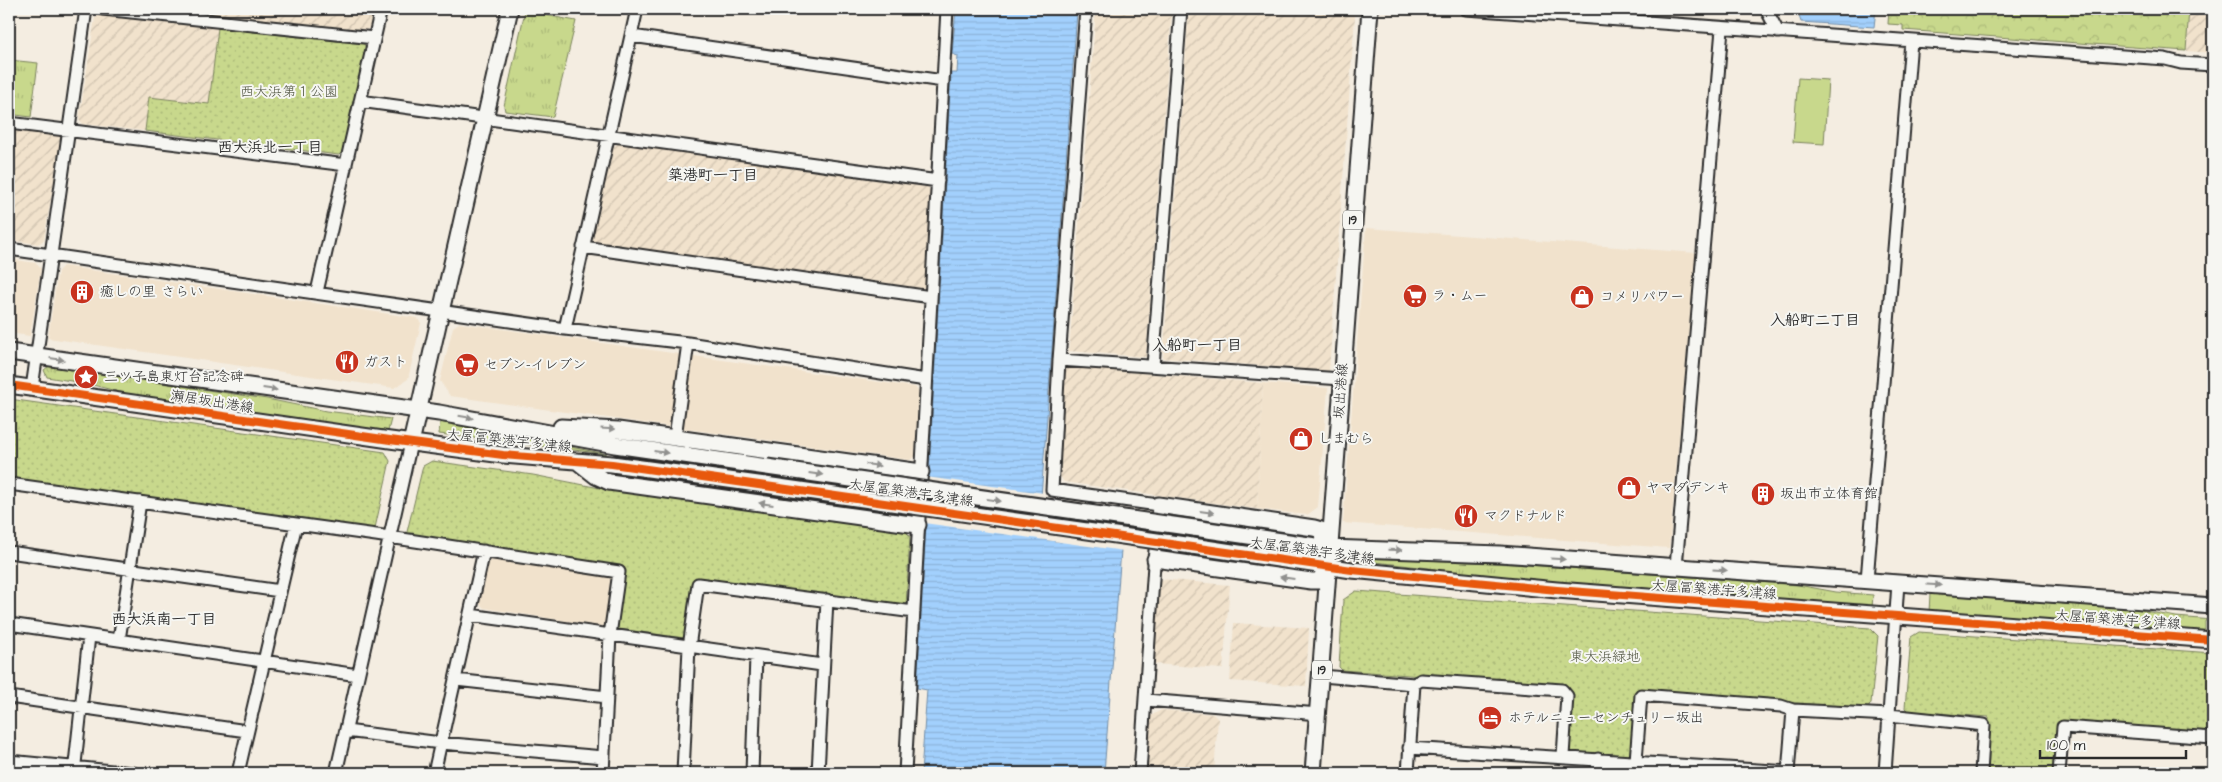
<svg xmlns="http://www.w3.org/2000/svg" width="2222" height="782" viewBox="0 0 2222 782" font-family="'Architects Daughter','Klee One',sans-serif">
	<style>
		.built { fill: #f1e2cc }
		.industrial { fill: url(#industrial-furrows) }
		.grass { fill: url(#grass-tufts); stroke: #7a825c }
		.forest { fill: url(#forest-crowns); stroke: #7a825c }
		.park { fill: url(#park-dots); stroke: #7a825c }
		.pitch { fill: #c8d88c; stroke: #7a825c }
		.water { fill: url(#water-rules); stroke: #728ea9 }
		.pier { fill: #f4ede1 }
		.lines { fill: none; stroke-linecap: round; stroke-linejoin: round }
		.minor-casing { stroke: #2b2b2b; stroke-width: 15 }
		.major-casing { stroke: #2b2b2b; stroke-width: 19 }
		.minor { stroke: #f6f6f2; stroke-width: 11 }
		.major { stroke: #f6f6f2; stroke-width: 15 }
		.major-bridge-casing { stroke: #2b2b2b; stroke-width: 19; stroke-linecap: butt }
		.major-bridge { stroke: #f6f6f2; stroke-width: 15 }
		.cycleway-casing { stroke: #f6f6f2; stroke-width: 11 }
		.cycleway { stroke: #e8590c; stroke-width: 8 }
		.oneway { fill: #90908e }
		.labels { text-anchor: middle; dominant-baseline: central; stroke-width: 4; stroke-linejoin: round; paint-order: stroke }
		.shield { fill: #f6f6f2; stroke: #686867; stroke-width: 1 }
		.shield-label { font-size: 12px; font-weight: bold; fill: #2b2b2b }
		.park-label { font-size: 14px; fill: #525643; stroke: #f6f6f2 }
		.poi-label { font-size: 14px; fill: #2b2b2b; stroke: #f6f6f2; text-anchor: start }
		.street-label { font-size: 14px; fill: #2b2b2b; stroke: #f6f6f2 }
		.neighbourhood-label { font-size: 15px; font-weight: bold; fill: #2b2b2b; stroke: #f6f6f2 }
	</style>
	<defs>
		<pattern id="industrial-furrows" width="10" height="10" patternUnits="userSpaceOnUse" patternTransform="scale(1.25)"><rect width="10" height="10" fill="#f1e2cc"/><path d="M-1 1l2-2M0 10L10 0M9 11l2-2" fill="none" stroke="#cfc2af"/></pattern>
		<pattern id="grass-tufts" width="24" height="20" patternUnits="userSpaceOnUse" patternTransform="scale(1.25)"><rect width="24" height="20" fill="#c8d88c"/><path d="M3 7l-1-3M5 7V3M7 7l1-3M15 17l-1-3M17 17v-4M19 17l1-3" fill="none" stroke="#acba79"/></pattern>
		<pattern id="forest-crowns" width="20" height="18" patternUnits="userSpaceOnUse" patternTransform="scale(1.25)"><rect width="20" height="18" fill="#c8d88c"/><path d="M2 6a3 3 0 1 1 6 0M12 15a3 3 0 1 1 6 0" fill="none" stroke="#acba79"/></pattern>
		<pattern id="park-dots" width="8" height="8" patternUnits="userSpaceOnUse" patternTransform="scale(1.25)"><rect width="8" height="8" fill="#c8d88c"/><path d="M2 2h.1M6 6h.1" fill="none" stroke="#acba79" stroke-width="1.8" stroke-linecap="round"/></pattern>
		<pattern id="water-rules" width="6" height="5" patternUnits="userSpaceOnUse" patternTransform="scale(1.25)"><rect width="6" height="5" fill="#a2d0fd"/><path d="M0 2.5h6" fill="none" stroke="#8cb3d9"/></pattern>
	</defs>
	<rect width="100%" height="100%" fill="#f4ede1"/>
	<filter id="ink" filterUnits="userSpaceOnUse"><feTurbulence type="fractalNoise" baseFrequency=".02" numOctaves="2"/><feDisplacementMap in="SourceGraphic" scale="10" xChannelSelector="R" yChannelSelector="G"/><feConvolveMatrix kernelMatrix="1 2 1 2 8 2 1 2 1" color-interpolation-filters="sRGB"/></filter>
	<g filter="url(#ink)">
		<!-- built -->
		<path class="built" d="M1366,228L1696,253L1669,548L1343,523Z
			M9,259L36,263L41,269L30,336L9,333Z
			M63,266L417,318L421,323L408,379L394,388L48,338L58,271Z
			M459,323L915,387L919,392L915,456L910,460L450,396L440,381L453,327Z
			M1263,383L1328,388L1318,507L1307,515L1257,509Z
			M495,557L611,575L614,579L607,625L604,627L484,608L479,603L490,559Z"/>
		<!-- industrial -->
		<path class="industrial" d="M169,9H374L370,27L366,30Z
			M1096,9H1172L1146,357L1069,351Z
			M1189,9H1348L1355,16L1329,371L1163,358Z
			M2189,9H2213V53L2186,51Z
			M101,14L218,28L209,104L149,97L145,131L83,124L79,119L95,18Z
			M9,127L56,132L61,138L44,240L38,244L9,240Z
			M619,143L928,187L931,192L926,285L921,290L595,242L592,238L613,146Z
			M1065,367L1263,383L1257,509L1064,482L1059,475Z
			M1160,579L1230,585L1223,669L1154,664Z
			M1234,623L1309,628L1306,686L1230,681Z
			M1161,710L1213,714L1218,719L1214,773H1145L1149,717Z"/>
		<!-- grass -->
		<path class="grass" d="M525,11L576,21L553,117L505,111L504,106Z
			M9,60L38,63L31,117L9,114Z
			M49,366L267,399L326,411L391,419L388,431L132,395L89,384L47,377L44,370Z
			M440,422L607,454L439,434Z
			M1356,557L1513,564L1798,585L1836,592L1873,595L1872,608L1460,575L1429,568L1356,560Z
			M1930,594L2135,609L2176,617L2213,620L2205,621V630L2213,633L1929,612Z"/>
		<!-- forest -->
		<path class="forest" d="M1889,9H2189L2186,51L1903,30V25L1888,24Z"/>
		<!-- park -->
		<path class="park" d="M218,28L364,44L366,48L342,152L339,155L145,131L149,97L209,104Z
			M9,399L385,452L390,461L375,528L372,530L9,479Z
			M432,461L533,475L610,490L906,532L910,536L906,606L695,577L686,635L684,638L619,629L617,626L624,568L409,536L407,532L423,466Z
			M1356,591L1870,628L1878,636L1871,703L1868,708L1637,692L1631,753L1628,755L1570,752L1567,748L1569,687L1342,670L1339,667L1343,600Z
			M1919,632L2213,653V733L2057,722L2053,773H1986L1989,717L1908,711L1905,708L1911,637Z"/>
		<!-- pitch -->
		<path class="pitch" d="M1798,78L1828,80L1824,144L1793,142Z"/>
		<!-- water -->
		<path class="water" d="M956,9H1048L1077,12L1038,538L1061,542L1123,524L1104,773H921L927,690L917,688L951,73H957L958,56L952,54Z
			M1783,9H1876L1874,27L1801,22L1798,13L1784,12Z"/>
		<!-- pier -->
		<path class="pier" d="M926,477L1044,493L1041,536L1059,539L1061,515L1126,524L1124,551L924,523Z"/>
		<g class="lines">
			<!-- minor casing -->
			<g class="minor-casing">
				<path id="minor" d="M103,9L374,38
					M1086,9L1059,360L1052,490L1158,505L1140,773
					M1466,9L2165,59L2181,63L2213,65
					M1766,9L1778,32
					M632,36L943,81
					M360,101L938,181
					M9,123L346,165
					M583,247L931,297
					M9,249L565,329L688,343L926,380
					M317,292L381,9
					M565,329L637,9
					M1059,360L1342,379
					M1153,366L1181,9
					M32,388L86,9
					M675,437L688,343
					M9,484L376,535L619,572L610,635L603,773
					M9,552L280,591
					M1676,567L1722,29
					M1867,580L1911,41
					M470,615L822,665
					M9,624L358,675
					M119,640L140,502
					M1322,676L1414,684L1421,680L1562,690L1567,696L1563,756
					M456,680L607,697
					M9,697L247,731
					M1146,700L1319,714
					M346,731L441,743L604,757
					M1409,748L1789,772
					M9,761L133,773
					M1636,761L1641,695L1781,706L1793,710L1889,715L1984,725L1981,773
					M74,773L89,636
					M238,773L296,524
					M336,773L411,443
					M434,773L484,551
					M683,773L689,647L698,584L914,612
					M752,773L756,656
					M818,773L827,600
					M905,773L947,9
					M1408,773L1414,684
					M1597,773L1598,759
					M1788,773L1793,710
					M1885,773L1898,583
					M2059,773L2063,727L2213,738"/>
			</g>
			<!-- major casing -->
			<g class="major-casing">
				<path id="major" d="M9,352L439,413L615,445L767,467
					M9,385L390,440L503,455L612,464L765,485
					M561,427L618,430L921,472
					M411,443L510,9
					M577,461L596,476L609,482L918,525
					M1158,505L1314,528L1321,530L1328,546
					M1194,528L1329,548L1500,554L2213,606
					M1192,546L1352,570L1557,590L2213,640
					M1155,559L1311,581H1319L1328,566
					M1313,773L1370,9"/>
			</g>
			<!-- minor -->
			<use href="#minor" class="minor"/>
			<!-- major -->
			<use href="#major" class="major"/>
			<!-- major-bridge casing -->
			<g class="major-bridge-casing">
				<path id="major-bridge" d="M767,467L1194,528
					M765,485L1192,546"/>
			</g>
			<!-- major-bridge -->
			<use href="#major-bridge" class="major-bridge"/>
			<!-- cycleway casing -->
			<g class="cycleway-casing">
				<path id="cycleway" d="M9,385L390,440L503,455L612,464L1352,570L1557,590L2213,640"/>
			</g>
			<!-- cycleway -->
			<use href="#cycleway" class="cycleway"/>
		</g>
		<!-- one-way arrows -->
		<defs><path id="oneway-solid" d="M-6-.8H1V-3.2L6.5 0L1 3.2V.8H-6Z" transform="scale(1.25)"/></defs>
		<g class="oneway">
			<use href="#oneway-solid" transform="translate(57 359) rotate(8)"/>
			<use href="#oneway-solid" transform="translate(270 389) rotate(8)"/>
			<use href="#oneway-solid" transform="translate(466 417) rotate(10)"/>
			<use href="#oneway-solid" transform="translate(608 429) rotate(3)"/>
			<use href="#oneway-solid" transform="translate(661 452) rotate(8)"/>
			<use href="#oneway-solid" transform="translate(873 465) rotate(8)"/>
			<use href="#oneway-solid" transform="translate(816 474) rotate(8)"/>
			<use href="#oneway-solid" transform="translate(994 500) rotate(8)"/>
			<use href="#oneway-solid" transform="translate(766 504) rotate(-172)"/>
			<use href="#oneway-solid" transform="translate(1207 512) rotate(8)"/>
			<use href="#oneway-solid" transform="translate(1395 550) rotate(2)"/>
			<use href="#oneway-solid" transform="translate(1558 559) rotate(4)"/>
			<use href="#oneway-solid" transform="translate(1720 570) rotate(4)"/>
			<use href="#oneway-solid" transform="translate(1287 578) rotate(-172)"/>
			<use href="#oneway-solid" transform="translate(1934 585) rotate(4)"/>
		</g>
	</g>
	<!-- icons -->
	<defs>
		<g id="building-disc" transform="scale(1.25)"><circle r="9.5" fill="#c8321e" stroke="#f6f6f2"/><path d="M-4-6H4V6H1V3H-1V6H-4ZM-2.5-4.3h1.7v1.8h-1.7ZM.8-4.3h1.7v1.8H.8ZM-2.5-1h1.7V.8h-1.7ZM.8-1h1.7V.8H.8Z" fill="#fff"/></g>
		<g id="supermarket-disc" transform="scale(1.25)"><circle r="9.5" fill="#c8321e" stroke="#f6f6f2"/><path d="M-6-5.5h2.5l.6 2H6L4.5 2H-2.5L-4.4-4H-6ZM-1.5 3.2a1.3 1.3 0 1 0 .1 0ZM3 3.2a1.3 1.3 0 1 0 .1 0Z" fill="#fff"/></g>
		<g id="shop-disc" transform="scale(1.25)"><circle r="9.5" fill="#c8321e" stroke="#f6f6f2"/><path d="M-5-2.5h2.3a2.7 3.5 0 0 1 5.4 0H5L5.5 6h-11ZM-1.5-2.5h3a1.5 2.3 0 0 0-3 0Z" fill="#fff"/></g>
		<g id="restaurant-disc" transform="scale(1.25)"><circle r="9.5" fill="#c8321e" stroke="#f6f6f2"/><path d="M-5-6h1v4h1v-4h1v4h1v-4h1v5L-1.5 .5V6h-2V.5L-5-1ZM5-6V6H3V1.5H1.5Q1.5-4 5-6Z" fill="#fff"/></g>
		<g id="sight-disc" transform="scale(1.25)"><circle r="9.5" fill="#c8321e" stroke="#f6f6f2"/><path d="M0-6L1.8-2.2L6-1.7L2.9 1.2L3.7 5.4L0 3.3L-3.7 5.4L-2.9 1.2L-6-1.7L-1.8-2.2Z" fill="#fff"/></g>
		<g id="hotel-disc" transform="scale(1.25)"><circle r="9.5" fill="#c8321e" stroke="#f6f6f2"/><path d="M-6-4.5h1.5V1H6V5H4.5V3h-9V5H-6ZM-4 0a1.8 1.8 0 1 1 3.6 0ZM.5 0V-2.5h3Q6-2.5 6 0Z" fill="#fff"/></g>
	</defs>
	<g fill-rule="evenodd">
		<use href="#building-disc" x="82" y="292"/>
		<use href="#supermarket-disc" x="1415" y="296"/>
		<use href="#shop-disc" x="1582" y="297"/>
		<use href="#restaurant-disc" x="347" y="362"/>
		<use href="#supermarket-disc" x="467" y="365"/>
		<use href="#sight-disc" x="86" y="377"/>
		<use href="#shop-disc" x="1301" y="439"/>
		<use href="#shop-disc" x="1629" y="488"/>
		<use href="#building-disc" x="1763" y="494"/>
		<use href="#restaurant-disc" x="1466" y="516"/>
		<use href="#hotel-disc" x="1490" y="718"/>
	</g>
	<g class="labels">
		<!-- shield labels -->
		<g class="shield">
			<rect x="1343" y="210.5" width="20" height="19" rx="4"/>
			<rect x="1312" y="660.5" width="20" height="19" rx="4"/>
		</g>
		<g class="shield-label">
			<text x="1353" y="220">19</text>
			<text x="1322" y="670">19</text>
		</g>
		<!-- park labels -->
		<g class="park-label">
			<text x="289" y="92">西大浜第１公園</text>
			<text x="1605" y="657">東大浜緑地</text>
		</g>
		<!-- poi labels -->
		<g class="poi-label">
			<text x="100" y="292">癒しの里 さらい</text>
			<text x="1432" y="296">ラ・ムー</text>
			<text x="1600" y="297">コメリパワー</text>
			<text x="364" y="362">ガスト</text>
			<text x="484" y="365">セブン-イレブン</text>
			<text x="104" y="377">三ツ子島東灯台記念碑</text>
			<text x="1318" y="439">しまむら</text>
			<text x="1646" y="488">ヤマダデンキ</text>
			<text x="1780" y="494">坂出市立体育館</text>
			<text x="1484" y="516">マクドナルド</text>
			<text x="1508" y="718">ホテルニューセンチュリー坂出</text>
		</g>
		<!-- street labels -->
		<g class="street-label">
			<text transform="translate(1341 391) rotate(-86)">坂出港線</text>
			<text transform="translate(212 402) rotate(9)">瀬居坂出港線</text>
			<text transform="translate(509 441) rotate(6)">大屋冨築港宇多津線</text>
			<text transform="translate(911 493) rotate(8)">大屋冨築港宇多津線</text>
			<text transform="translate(1312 551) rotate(8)">大屋冨築港宇多津線</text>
			<text transform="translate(1714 590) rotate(4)">大屋冨築港宇多津線</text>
			<text transform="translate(2118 620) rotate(4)">大屋冨築港宇多津線</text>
		</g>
		<!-- neighbourhood labels -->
		<g class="neighbourhood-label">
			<text x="270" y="147">西大浜北一丁目</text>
			<text x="713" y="175">築港町一丁目</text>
			<text x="1815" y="320">入船町二丁目</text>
			<text x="1197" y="345">入船町一丁目</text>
			<text x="164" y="619">西大浜南一丁目</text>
		</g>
	</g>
	<!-- margin -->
	<rect width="2222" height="782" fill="none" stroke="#f6f6f2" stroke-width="30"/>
	<rect x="15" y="15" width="2192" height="752" fill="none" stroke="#2b2b2b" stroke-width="2" filter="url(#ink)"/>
	<!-- scale -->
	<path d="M2040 750v8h146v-8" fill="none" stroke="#2b2b2b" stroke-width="2.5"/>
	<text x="2047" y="750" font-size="15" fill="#2b2b2b" stroke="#f6f6f2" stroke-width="4" paint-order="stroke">100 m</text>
</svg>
